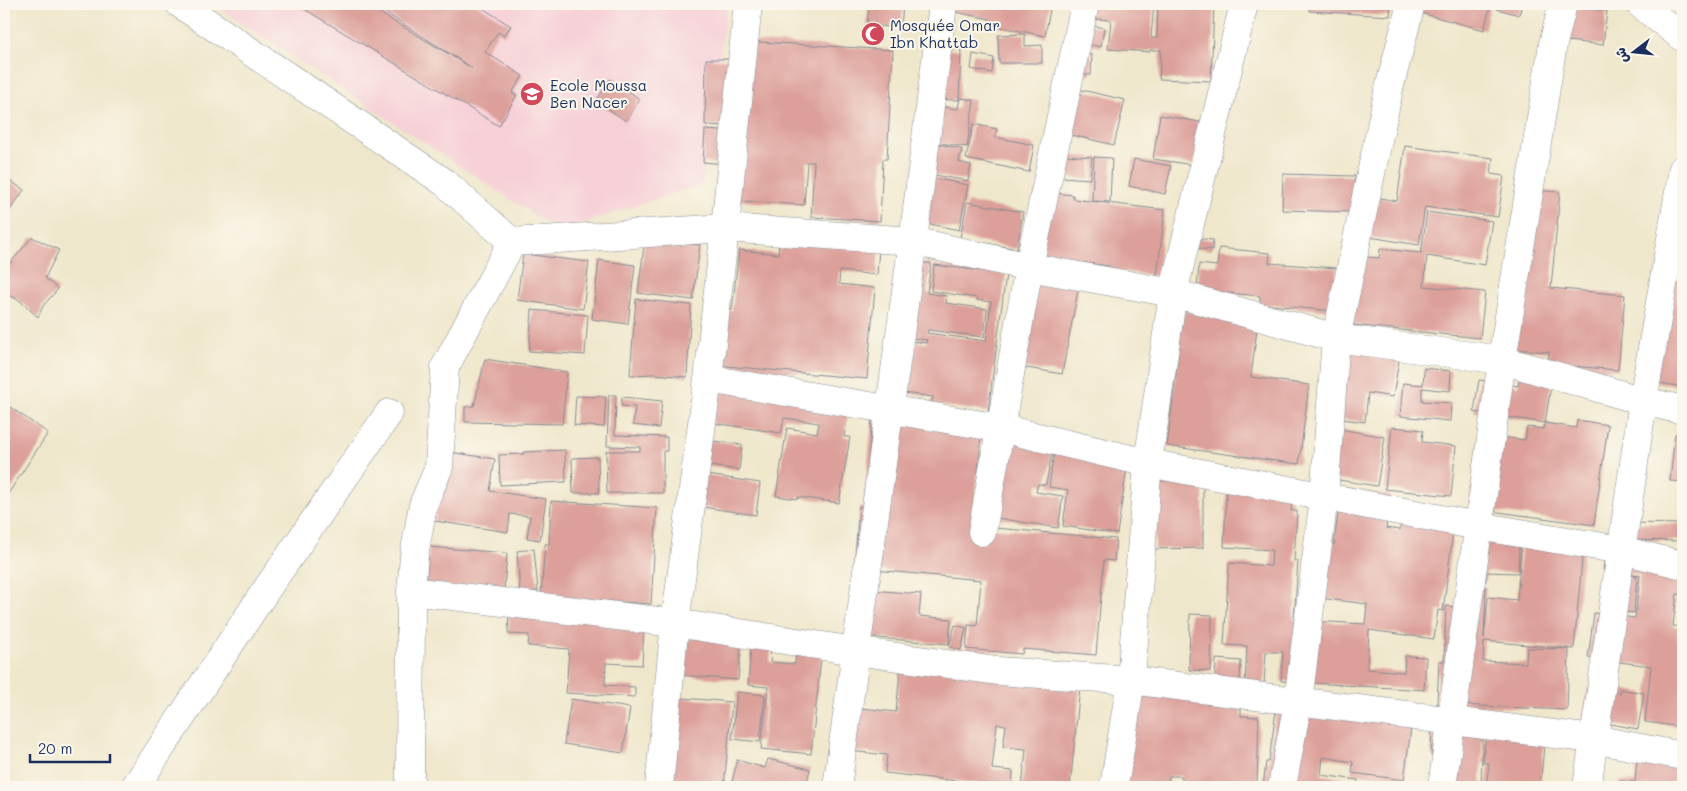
<svg xmlns="http://www.w3.org/2000/svg" width="1687" height="791" viewBox="0 0 1687 791" font-family="Mali,'Playpen Sans Arabic',sans-serif">
	<style>
		.built { fill: #f6cfd7 }
		.building { fill: #dc9f99 }
		.lines { fill: none; stroke-linecap: round; stroke-linejoin: round }
		.minor-casing { stroke: #858b94; stroke-width: 29 }
		.minor { stroke: #fff; stroke-width: 28 }
		.labels { text-anchor: middle; dominant-baseline: central; stroke-width: 4; stroke-linejoin: round; paint-order: stroke }
		.poi-label { font-size: 15px; fill: #1b2f5e; stroke: #fbf7ec; text-anchor: start }
	</style>
	<rect width="100%" height="100%" fill="#fbf7ec"/>
	<filter id="ink" filterUnits="userSpaceOnUse"><feTurbulence type="fractalNoise" baseFrequency=".02" numOctaves="2"/><feDisplacementMap in="SourceGraphic" scale="10" xChannelSelector="R" yChannelSelector="G"/><feConvolveMatrix kernelMatrix="1 2 1 2 8 2 1 2 1" color-interpolation-filters="sRGB"/></filter>
	<filter id="wash" filterUnits="userSpaceOnUse"><feTurbulence type="fractalNoise" baseFrequency=".0096" numOctaves="4" result="noise"/><feDisplacementMap in="SourceGraphic" scale="20" xChannelSelector="R" yChannelSelector="G"/><feGaussianBlur stdDeviation="1.12" result="paint"/><feColorMatrix in="noise" values="0 0 0 0 0 0 0 0 0 0 0 0 0 0 0 0 0 1.4 0 .05"/><feComposite in="paint" operator="in"/></filter>
	<g filter="url(#wash)">
		<rect width="100%" height="100%" fill="#efe7cb"/>
		<!-- built -->
		<path class="built" d="M212,4H727L702,184L559,231Z"/>
		<g id="blocks">
			<!-- building -->
			<path class="building" d="M296,4H365L472,68L372,4H476L511,26L504,36L498,32L485,52L523,76L512,93L517,95L499,126Z
				M869,4H903L901,28L867,25Z
				M941,4H1051L1045,36L990,25V19L940,9Z
				M1073,4H1154L1151,38H1157L1158,4H1214L1211,81L1159,79L1161,50H1150V52L1108,49L1111,20L1072,17Z
				M1309,4H1391L1390,16L1309,11Z
				M1419,4H1491L1484,30L1417,12Z
				M1498,4H1522L1519,15L1497,9Z
				M1563,6L1607,11L1603,45L1559,40Z
				M1081,23L1104,28L1101,47L1077,42Z
				M1025,34V46L1042,45V63H999L998,35Z
				M743,41L893,50L887,159H883L880,221L811,217L814,162H807L804,205L723,200L725,164L703,162L705,130L737,132Z
				M928,49L961,50L959,100L926,99Z
				M1069,53L1092,55L1091,75L1067,74Z
				M973,54L994,58L992,73L971,69Z
				M706,59H729L727,126L705,125Z
				M610,79L640,99L626,121L596,101Z
				M1078,89L1125,100L1114,145L1067,134Z
				M960,98L974,100L967,147L933,142L938,106L958,109Z
				M1160,115L1200,122L1194,165L1153,159Z
				M973,124L997,129L995,137L1034,145L1029,172L966,159Z
				M935,143L962,149L959,162L971,165L968,181L929,174Z
				M1405,146L1493,158L1491,174L1504,176L1498,217L1425,207L1419,245L1363,236L1370,196L1397,201Z
				M1050,154L1092,157L1090,179L1048,176Z
				M1094,157L1112,158L1110,202L1092,201Z
				M1134,159L1171,166L1165,194L1129,186Z
				M1283,174L1355,176L1354,212L1282,210Z
				M5,177L24,190L6,216L4,214V180Z
				M929,177L968,185L959,230L920,222Z
				M1520,189L1560,192L1551,288L1625,295L1618,370L1548,364L1549,352L1502,348Z
				M1035,191L1073,195V199L1165,210L1157,276L1110,270V266L1028,256Z
				M967,202L1023,212L1017,249L960,238Z
				M1427,212L1492,221L1485,265L1427,256L1424,286L1485,292L1480,338L1352,325L1358,256L1379,258L1380,249L1421,253Z
				M1683,221V387L1638,379Z
				M32,237L59,250L45,278L58,289L43,306L38,317L19,300L4,293V265L7,267Z
				M645,238L700,245L693,300L638,293Z
				M1195,238L1213,240L1212,250L1194,248Z
				M779,239L879,248L877,275L840,271L839,284L875,288L867,379L716,365L721,309L732,310L739,250L778,254Z
				M1219,248L1270,253L1269,263L1337,268L1333,311L1260,304V296L1197,290L1199,264L1217,266Z
				M523,254L589,262L583,309L517,300Z
				M599,260L635,265L628,324L592,319Z
				M923,263H931L927,293L947,296L946,303L987,309L984,337L928,330L927,333L986,341L991,302L977,300V298L931,291L934,265L1006,274L988,412L931,404L933,397L889,391L896,339L926,343L927,340L895,336Z
				M1033,271L1080,280L1062,374L1015,366Z
				M636,299L691,305L687,377L654,374L630,375Z
				M532,310L588,315L585,355L529,351Z
				M1178,311L1258,321L1251,377L1309,385L1299,464L1167,446L1180,341H1174Z
				M1335,351L1400,354L1393,397L1368,393L1365,422L1327,417Z
				M485,359L567,372L562,424L465,422V407L474,406Z
				M1424,368L1451,371L1450,391L1422,388V401L1451,403L1450,421L1400,416L1403,383L1423,385Z
				M1520,375L1552,380L1545,423L1474,412L1479,380L1518,386Z
				M713,386L849,407L844,437H850L839,503L798,497V499L776,496L787,428L817,433L819,423L784,418L781,433L707,422Z
				M609,395H616L615,435L667,437V451H663V493H607L606,451H640V447L607,446Z
				M576,396L606,397L604,427L574,425Z
				M622,397L662,401L659,428L633,425L635,407L621,406Z
				M4,403L48,433L4,500Z
				M872,418L982,427L973,526L1116,539L1114,561L1104,560L1096,655L1023,649L1022,654L966,649L968,625L977,626L981,580L854,568L859,506L864,507Z
				M1577,420L1608,425L1594,525L1469,508L1479,434L1525,440L1527,427L1544,429L1545,423L1576,428Z
				M1392,427L1423,430L1422,442L1456,446L1451,496L1385,489Z
				M1334,428L1385,437L1377,486L1326,478Z
				M1675,434L1683,435V482L1670,481Z
				M990,436L1053,446L1046,485L1038,484L1036,492L1063,496L1058,528L984,516Z
				M706,440L742,445L739,470L703,465Z
				M565,450L566,482L500,485L499,455L524,454V452Z
				M1054,451L1128,462L1117,534L1063,526L1068,490L1049,487Z
				M449,452L495,459L490,491L546,499L540,540L527,538L530,516L510,514L508,532L434,521Z
				M598,457L599,493H573L572,458Z
				M701,474L760,483L756,515L696,506Z
				M1154,481H1203V548L1155,549Z
				M1227,483L1293,486L1291,511H1297L1294,561H1298L1294,620L1365,624L1367,604L1319,598L1326,544L1334,545L1341,489L1390,495L1386,528L1400,530L1402,517L1454,525L1443,611L1438,610L1434,639L1369,630L1367,669L1404,672L1405,656L1426,657L1424,690L1281,681L1283,652H1266L1264,685L1245,684L1247,646L1224,645L1229,563L1271,566L1272,550L1224,547Z
				M551,501L657,508L651,604L541,596L545,544H549Z
				M1627,523L1683,524V541L1627,540Z
				M1464,524L1520,526L1518,573L1486,572V581L1463,580Z
				M1584,537L1574,649L1484,641L1483,661L1526,663L1527,648L1569,649L1567,710L1437,704L1439,661H1444L1446,606L1458,607V586L1486,587L1484,638L1488,597L1517,600L1522,538Z
				M1606,544L1683,553L1682,594H1677L1673,626L1683,627V727L1645,722L1651,666L1588,658L1594,613L1635,618L1640,575L1603,570Z
				M429,547L507,553L504,591L426,585Z
				M534,549L538,591L520,593L517,551Z
				M1609,573L1637,576L1634,613L1606,610Z
				M858,589L921,594L919,616L951,619L949,644L854,636Z
				M509,610L644,627L642,665L606,663L605,685L635,687V697L566,693L569,649L528,646L529,635L508,634Z
				M1190,614L1212,615L1211,671L1189,670Z
				M955,625L966,628L961,650L949,647Z
				M682,631L742,636L738,680L678,675Z
				M796,646L822,648L811,754L761,749L768,687L748,685L751,648L771,650L770,662L795,664Z
				M902,652L1081,677L1070,787H1022L1026,749L1003,747L1006,725L997,724L992,769L1013,771L1012,787L885,773L887,755L849,751L853,707L896,712Z
				M1216,659L1241,661L1240,680L1215,678Z
				M1126,685L1241,703V716L1259,717L1257,784L1247,783V787H1182V776H1169L1168,787H1122Z
				M1588,688L1620,693V689L1644,693L1638,729L1583,719Z
				M737,692L765,695L760,742L732,739Z
				M1278,695L1413,713L1404,780L1352,773L1353,762L1323,757L1321,775L1358,780L1357,787H1263L1266,762H1269Z
				M671,697L732,702L724,787L668,786Z
				M571,699L630,708L623,753L564,744Z
				M1432,718L1483,720L1481,787H1453L1454,756H1431Z
				M1486,730L1545,736L1540,787H1486L1489,763H1483Z
				M1638,747L1683,751V787H1620V781L1635,782Z
				M768,759L810,769L806,787H731L737,760L765,768Z"/>
		</g>
	</g>
	<g filter="url(#ink)">
		<use href="#blocks" fill-opacity="0" stroke="#858b94" stroke-width="1"/>
		<g class="lines">
			<!-- minor casing -->
			<g class="minor-casing">
				<path id="minor" d="M180,4L444,182L512,242L445,367L439,467L423,505L414,556L411,591L410,787
					M1640,4L1683,38
					M512,242L725,228L913,241L1029,267L1173,293L1336,338L1502,360L1643,401L1683,410
					M708,379L1000,428L1148,463L1478,526L1621,550L1683,565
					M982,532L1029,267L1085,4
					M411,591L675,623L855,651L997,671L1131,680L1593,739L1683,756
					M135,787L266,590L389,413
					M659,787L675,623L708,379L725,228L748,4
					M837,787L913,241L943,4
					M1114,787L1131,680L1148,463L1173,293L1244,4
					M1282,787L1298,702L1324,497L1336,338L1389,89L1411,4
					M1442,787L1502,360L1553,44L1563,4
					M1587,787L1643,401L1683,169"/>
			</g>
			<!-- minor -->
			<use href="#minor" class="minor"/>
		</g>
	</g>
	<!-- icons -->
	<defs>
		<g id="mosque-disc" transform="scale(1.25)"><circle r="9.5" fill="#d1495b" stroke="#fbf7ec"/><path d="M3.5-4.9A6 6 0 1 0 3.5 4.9A5 5 0 1 1 3.5-4.9Z" fill="#fff"/></g>
		<g id="school-disc" transform="scale(1.25)"><circle r="9.5" fill="#d1495b" stroke="#fbf7ec"/><path d="M0-5L7-2L0 1L-7-2ZM-4 1L0 2.5L4 1V4Q0 6-4 4Z" fill="#fff"/></g>
	</defs>
	<g fill-rule="evenodd">
		<use href="#mosque-disc" x="873" y="34"/>
		<use href="#school-disc" x="532" y="94"/>
	</g>
	<g class="labels">
		<!-- poi labels -->
		<g class="poi-label">
			<text x="890" y="25">Mosquée Omar<tspan x="890" dy="17">Ibn Khattab</tspan></text>
			<text x="550" y="85">Ecole Moussa<tspan x="550" dy="17">Ben Nacer</tspan></text>
		</g>
	</g>
	<!-- margin -->
	<rect width="1687" height="791" fill="none" stroke="#fbf7ec" stroke-width="20"/>
	<!-- north arrow -->
	<g transform="translate(1634 52) rotate(254)" stroke="#fbf7ec" stroke-width="4" paint-order="stroke">
	<path d="M0-4L9 19L0 12L-9 19Z" fill="#1b2f5e"/>
	<text y="-8" font-size="14" font-weight="bold" text-anchor="middle" fill="#1b2f5e">ش</text>
	</g>
	<!-- scale -->
	<path d="M30 754v8h80v-8" fill="none" stroke="#1b2f5e" stroke-width="2.5"/>
	<text x="38" y="754" font-size="15" fill="#1b2f5e" stroke="#fbf7ec" stroke-width="4" paint-order="stroke">20 m</text>
</svg>
